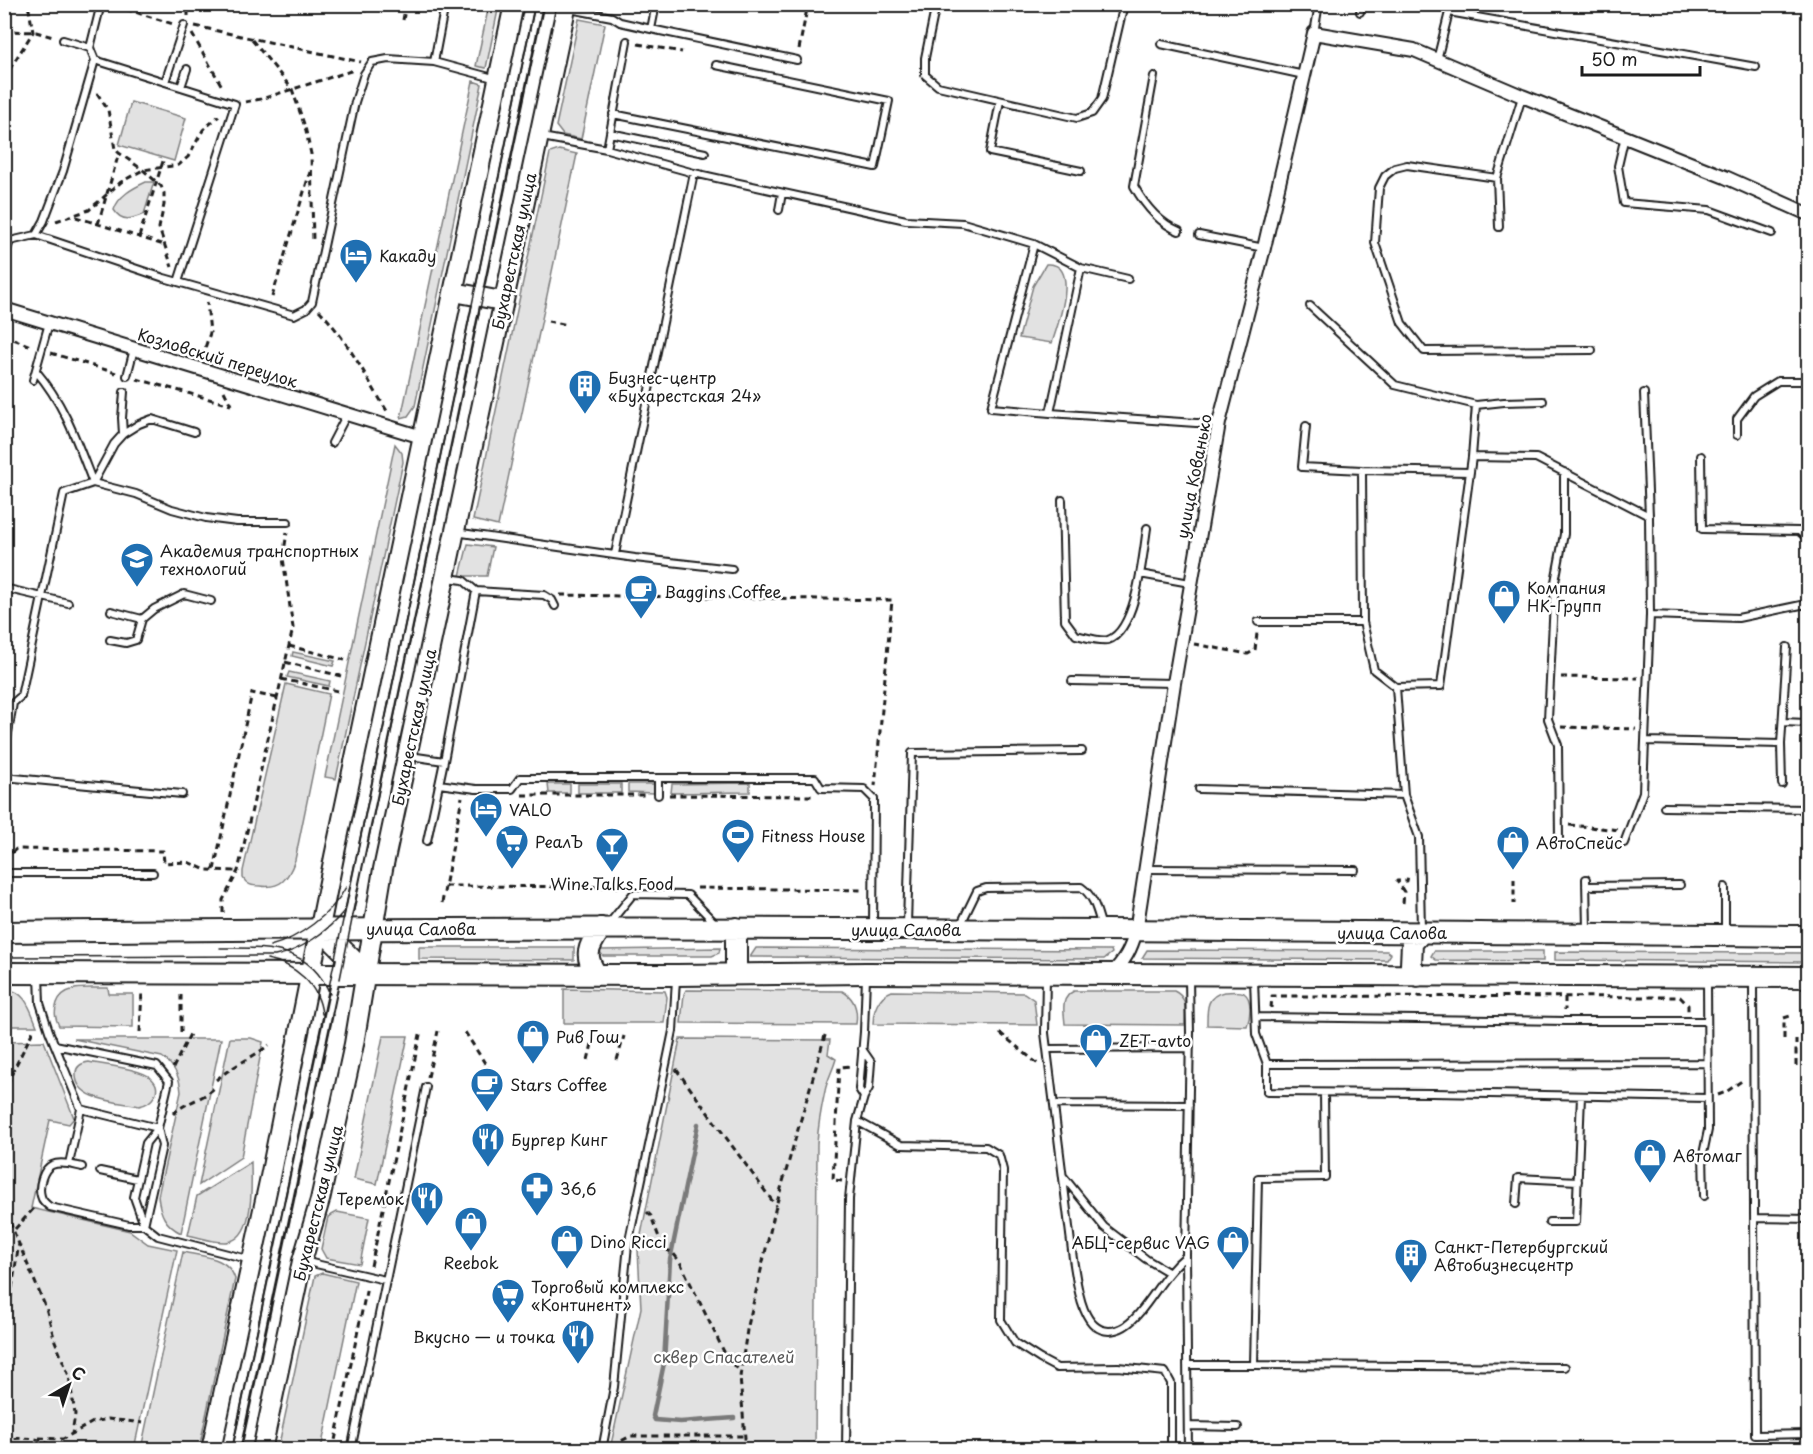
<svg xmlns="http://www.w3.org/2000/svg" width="1813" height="1454" viewBox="0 0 1813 1454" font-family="'Playpen Sans',sans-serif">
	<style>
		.green { fill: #e2e2e2; stroke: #7f7f7f; stroke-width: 1.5 }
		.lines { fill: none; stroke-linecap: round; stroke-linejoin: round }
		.stream { stroke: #7a7a7a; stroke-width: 4.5 }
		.service-casing { stroke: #1c1c1c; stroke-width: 10 }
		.minor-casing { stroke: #1c1c1c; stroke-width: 16 }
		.secondary-casing { stroke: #1c1c1c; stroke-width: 22 }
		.primary-casing { stroke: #1c1c1c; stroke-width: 24 }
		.path { stroke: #1c1c1c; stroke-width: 3; stroke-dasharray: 6 4.5; stroke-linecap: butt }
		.service { stroke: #fff; stroke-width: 6 }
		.minor { stroke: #fff; stroke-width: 12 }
		.secondary { stroke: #fff; stroke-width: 18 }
		.primary { stroke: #fff; stroke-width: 20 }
		.tram { stroke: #1c1c1c; stroke-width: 1.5 }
		.labels { text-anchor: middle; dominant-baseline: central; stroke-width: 5; stroke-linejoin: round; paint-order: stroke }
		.street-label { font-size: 16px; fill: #1c1c1c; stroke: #fff }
		.poi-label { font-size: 16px; fill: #1c1c1c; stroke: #fff; text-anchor: start }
		.park-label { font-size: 16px; fill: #575757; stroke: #fff }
	</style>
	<rect width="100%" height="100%" fill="#fff"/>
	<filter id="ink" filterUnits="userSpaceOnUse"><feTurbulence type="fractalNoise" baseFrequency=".0167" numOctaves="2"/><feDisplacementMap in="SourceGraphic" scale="12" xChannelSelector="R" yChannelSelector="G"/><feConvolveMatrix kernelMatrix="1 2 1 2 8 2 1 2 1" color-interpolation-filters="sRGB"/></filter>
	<g filter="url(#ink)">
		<!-- green -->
		<path class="green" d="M489,5H499L486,68L476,66Z
			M579,19L605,24L581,139L563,135L556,126Z
			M473,81L482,84L415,406L408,416L401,418Z
			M131,102L186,118L174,161L119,145Z
			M559,150L577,154L498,526L473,520L550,153Z
			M146,182H154L144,214C132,219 122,223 114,210C118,196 133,188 146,182Z
			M1046,264C1082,261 1057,327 1052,343L1019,338L1033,286Z
			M395,444L402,453L403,462L336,779L325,777Z
			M468,544L493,547L487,576H460Z
			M293,652L335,661L333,666L292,656Z
			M289,672L330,681L329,686L287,677Z
			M286,684L329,694L295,860C288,879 281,889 260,886C252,886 247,885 243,878V871Z
			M750,783V792L671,793L672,784Z
			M548,784H570V793H549Z
			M578,784H621V793H578Z
			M628,784H654V793L628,792Z
			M419,947H574V960L419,959Z
			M720,948L719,953L712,956H603L600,952L601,950Z
			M756,948L1111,950L1112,953L1104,959L750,957Z
			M1147,950L1387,951L1391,954L1387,960L1142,958Z
			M1434,951H1543V961L1436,960L1431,956Z
			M1555,952L1808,953V962L1555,960Z
			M108,988L109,994H133V1027L59,1026C55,1018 54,1012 57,1003C64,983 91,989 108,988Z
			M5,989C26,991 30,1009 37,1026H5Z
			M564,989L665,991L667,997L664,1023H564Z
			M686,990L842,991C855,998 858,1010 856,1024L681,1023L684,994Z
			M892,991L1024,993L1034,1000L1037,1025L873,1024C873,1011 878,996 892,991Z
			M1074,991H1174C1188,997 1185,1011 1185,1025L1065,1024C1064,1011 1060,998 1074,991Z
			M1224,992C1230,992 1239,990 1244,993C1253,999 1250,1018 1247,1026L1207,1025C1207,1009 1206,996 1224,992Z
			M383,1036H408L377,1184L354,1179Z
			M230,1038H251L263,1042L241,1157L199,1185Z
			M74,1039H221L181,1233C165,1225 160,1214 158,1196L181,1092C180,1077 174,1065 162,1057Z
			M680,1039L830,1040L828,1054L836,1059C833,1070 827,1080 825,1091C821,1109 818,1126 817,1144L815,1449H610L641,1308L638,1250Z
			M44,1041L74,1118L69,1124L50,1120L31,1208L130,1231L148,1244L177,1250L134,1449H5V1042Z
			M89,1062C103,1065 144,1069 152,1079C163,1090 152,1104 139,1106C120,1102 74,1101 76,1073C76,1066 82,1063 89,1062Z
			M251,1162C251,1183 256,1240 226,1242C214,1243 199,1237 188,1235L197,1196Z
			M337,1212L369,1218L360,1264L326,1258L321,1249L328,1217Z
			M183,1252C203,1257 228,1256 235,1279L199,1449H141Z
			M322,1273L356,1281L321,1449H278L315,1276Z"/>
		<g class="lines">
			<!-- stream -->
			<path class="stream" d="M698,1124L670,1260L664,1363L653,1416L655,1420L680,1422L734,1418
				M729,1450L740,1449
				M761,1450L809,1445"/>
			<!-- service casing -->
			<g class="service-casing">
				<path id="service" d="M428,4L444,8
					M445,4L434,62L497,79
					M936,4L925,58V75L938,86L1077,118L1092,113L1102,99L1124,4
					M570,9L612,17L620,22L651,29L797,60
					M1360,12L1362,4
					M651,29L656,4
					M1314,33L1319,4
					M63,40L90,48
					M1161,44L1304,75
					M95,60L235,104L178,282
					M1437,60L1449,12L1756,67
					M1154,76L1134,186C1144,204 1159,223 1179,231
					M165,82L184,25
					M181,87L187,69
					M1000,101L990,152L1081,171
					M613,114L875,167L889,101L716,65
					M610,133L705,153
					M1625,136L1618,166L1624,203L1709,210L1772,233
					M542,137L607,149L694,173L906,220L963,223L1034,244L1081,268L1128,279
					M607,149L627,41
					M1497,178L1407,165L1395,168L1385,176L1379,188L1375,243L1402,323L1424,351L1592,350
					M779,210L782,193
					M1499,227L1497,178L1522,97
					M36,235L44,221L63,171L95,60L90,48L101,4
					M1199,235L1264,248
					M4,239L10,241L36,235L164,278L294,315L306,309L312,302L355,102L364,74L372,62L388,59L434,62
					M1034,244L991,408L1050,413L1081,268
					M4,258L10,241
					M1310,306L1395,385L1476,405L1472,457
					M36,371C65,405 77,442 93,483
					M127,376L134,349
					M33,380L49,323
					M1644,393L1649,516
					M1476,405L1504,402L1543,401
					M1050,413L1196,423H1218
					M1306,426L1302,467L1362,470L1470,472
					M123,434L122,418L124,392
					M1737,435V419L1754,396L1778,381H1808
					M332,443L347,414
					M1701,456L1702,529L1799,531L1808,539
					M1362,470L1363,622L1374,670L1396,687
					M93,483L114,444L123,434L139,424L152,419L194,432
					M1062,500L1065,620L1076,635C1085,637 1100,642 1108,640C1137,630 1143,554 1147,528
					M455,532L635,558L732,569
					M615,554L694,173
					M1140,574L1190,583
					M448,578L463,580L476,591L544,595L552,600L555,606
					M4,588L68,603
					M111,611L142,619
					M1650,615L1738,618L1801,605H1808
					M1258,622H1363
					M110,640L126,643L136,640L142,619L154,609L184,594L211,601
					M1072,681L1174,683
					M1783,722L1806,723
					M1645,741L1781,744L1787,647
					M1781,744L1782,784
					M410,756L444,761L427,841
					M4,757L13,703L21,696L64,493L93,483L136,494L172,509L206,518L237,522H288
					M444,761L476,591
					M4,777L182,794
					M658,778V795
					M439,784L476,789H512L520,778H815L821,788L864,789L874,799L873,927
					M1199,789L1404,795
					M1664,807L1808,809
					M1559,839L1558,745L1548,719L1555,582L1564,534V472
					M1146,869L1355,870
					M4,873H153
					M1586,879L1587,930
					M1586,886L1680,885
					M1725,887V931
					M608,925L633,894L688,895L715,923
					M907,925L912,753L1082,751
					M346,926L539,4
					M960,926L977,891L986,888L1081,887C1095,897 1097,912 1102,927
					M1421,929L1419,837L1404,795L1396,687L1441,686L1472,457L1536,458L1649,516L1650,615L1643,792L1624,843
					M39,975L40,1003L49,1031L81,1109L158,1128
					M1046,977L1045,1033L1073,1259C1077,1280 1080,1331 1109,1331C1122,1331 1132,1322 1140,1312C1156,1293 1166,1272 1186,1256
					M1254,979L1256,1034L1267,1064L1707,1063
					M1753,981L1755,1435L1808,1434
					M1256,1017L1566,1021H1707
					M55,1045L157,1066L169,1081L158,1128L162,1146L144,1225H129L50,1207C46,1204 42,1201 41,1196C38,1186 43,1169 52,1165C61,1161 73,1165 82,1167
					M1047,1049L1190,1048
					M1267,1064V1092L1432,1093L1707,1098
					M1324,1093L1325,1177L1258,1178L1254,1365L1565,1367
					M864,1097L859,1089L864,1032L866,977
					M1054,1104L1189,1105
					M857,1121L901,1145L986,1147L999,1155L1003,1170L1001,1320L1015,1343L1040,1359L1057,1368L1118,1367L1165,1372L1171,1383V1450
					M158,1128L146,1143L134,1197L144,1225L158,1236L251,1260
					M69,1164L81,1109
					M100,1171L137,1179
					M1063,1176L1104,1227L1146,1259L1168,1272
					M1704,1196L1703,1154L1708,1130L1707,981
					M1516,1204L1518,1178L1578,1181
					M1754,1218L1808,1219
					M1549,1222H1576L1581,1096
					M303,1261L385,1280
					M1187,1365H1254
					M1188,1426L1238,1427
					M236,1450L341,954
					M351,1450L426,1087
					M602,1450L614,1387L628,1245L667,1060L673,1031L676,979
					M846,1450L849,1199L857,1121L864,1097L869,1088L871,1062L862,1049
					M1188,1450L1186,1256L1190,1033L1189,979"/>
			</g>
			<!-- minor casing -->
			<g class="minor-casing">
				<path id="minor" d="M4,309L422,437
					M1111,974C1125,961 1131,949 1136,931L1174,683L1219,423L1264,248L1314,33L1414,50L1522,96L1725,177L1808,214"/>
			</g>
			<!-- secondary casing -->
			<g class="secondary-casing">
				<path id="secondary" d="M454,292L502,301
					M211,1450L270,1177L334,857L514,4
					M262,1450L302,1261L320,1200L354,1044L383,869L567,4"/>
			</g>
			<!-- primary casing -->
			<g class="primary-casing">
				<path id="primary" d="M320,928L366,973
					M736,928V974
					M4,932C606,925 1207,930 1808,936
					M4,973L676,975L866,973L1808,977
					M596,974C583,954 589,947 601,928
					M1418,976L1411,965L1412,943L1421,933"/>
			</g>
			<!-- path -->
			<path class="path" d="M119,4V7L173,24
				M365,12L367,4
				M188,16V4
				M403,20L406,4
				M195,26L361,62
				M4,31L36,32L53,37
				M192,34L223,88
				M252,40L292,89L305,127L311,154L313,241
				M638,44L682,52
				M799,49L808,4
				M4,78L33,32L28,4
				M97,93L108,110L115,149L119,153L143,170L161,186L164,193V205L159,228L172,267
				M245,102L261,99L354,70
				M76,217L164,245
				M56,221L89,210L121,182L143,170L179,165L188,157L203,130L219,116
				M98,224L119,153
				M139,237L164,158
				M272,297L310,172
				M319,310C347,339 366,377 387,411
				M548,321L568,325
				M4,335L33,347
				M51,353L116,373
				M202,357L210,333L207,302
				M137,379L231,405
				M224,391L231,405
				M560,595L892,600L875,786
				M1194,644L1248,654L1255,650L1257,633
				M289,646L345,660
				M285,662L341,676
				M1561,677L1638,678
				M281,679L338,691
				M1561,727L1636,729
				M522,795H647
				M669,795L815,796
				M1569,825L1620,830
				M4,860L16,849L163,851L164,863L188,862L206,870L238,871
				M214,870L252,693L277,698
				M1514,879V904
				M445,886L625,887
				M697,888L865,890
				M442,903L462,797
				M1403,903L1404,892L1397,881H1407L1408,875
				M223,913V900L238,871L293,628L283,558L287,532
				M1565,997V1010
				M1271,1008L1272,996L1680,997L1688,1005V1011
				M140,1032L142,990
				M181,1032V995
				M465,1032L488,1068
				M1000,1033L1038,1064
				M1784,1039V1018L1790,1016
				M588,1060L594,1036
				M617,1060L624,1036
				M1796,1066V1038
				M173,1068L191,1032
				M676,1069L776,1206
				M428,1077L438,1031
				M216,1080C232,1066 252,1058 269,1045
				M4,1094L13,1071L33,1031
				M1718,1095L1726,1092L1743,1080
				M173,1114C185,1102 202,1100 214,1088
				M842,1181L833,1180L839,1067L851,1066
				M4,1202L8,1218L46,1308L55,1341L69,1376L75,1414L72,1434
				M647,1212L651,1216L663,1248L673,1253L680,1262L729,1362L740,1370
				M15,1229L35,1207
				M371,1266L421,1030
				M4,1340L19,1243
				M39,1438L63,1439L93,1422L108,1419L143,1423
				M4,1439C23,1439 41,1434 55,1450
				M59,1450L63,1439
				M333,1450L367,1287
				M618,1450L621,1441L631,1436H746
				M746,1450L740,1377L747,1330L776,1206L826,1032"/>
			<!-- service -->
			<use href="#service" class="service"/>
			<!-- minor -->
			<use href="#minor" class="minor"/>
			<!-- secondary -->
			<use href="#secondary" class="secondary"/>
			<!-- primary -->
			<use href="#primary" class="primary"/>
			<!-- tram -->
			<path class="tram" d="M367,847L544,4
				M270,946C298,939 332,914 346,887
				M220,948C266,948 309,944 330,994
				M4,957L275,956C301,951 328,931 345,910
				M267,959C295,964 319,985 322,1014
				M340,979L359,885
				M318,1085L333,1015
				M232,1450L535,4
				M241,1450L313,1112"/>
		</g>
	</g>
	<!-- icons -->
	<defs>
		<g id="hotel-pin" transform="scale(1.725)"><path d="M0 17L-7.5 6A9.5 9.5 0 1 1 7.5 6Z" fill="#1f6fb2" stroke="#fff"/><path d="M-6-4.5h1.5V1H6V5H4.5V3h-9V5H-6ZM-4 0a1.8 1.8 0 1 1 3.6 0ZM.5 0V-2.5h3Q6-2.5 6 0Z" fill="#fff"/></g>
		<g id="building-pin" transform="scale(1.725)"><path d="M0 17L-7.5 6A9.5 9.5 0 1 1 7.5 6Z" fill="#1f6fb2" stroke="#fff"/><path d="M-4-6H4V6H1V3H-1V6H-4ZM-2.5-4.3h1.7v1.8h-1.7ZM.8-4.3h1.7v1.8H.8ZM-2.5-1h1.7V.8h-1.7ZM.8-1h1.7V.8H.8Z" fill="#fff"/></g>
		<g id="university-pin" transform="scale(1.725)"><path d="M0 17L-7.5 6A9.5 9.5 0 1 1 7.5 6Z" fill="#1f6fb2" stroke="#fff"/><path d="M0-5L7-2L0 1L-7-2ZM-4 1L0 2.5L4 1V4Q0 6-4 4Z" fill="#fff"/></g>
		<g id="cafe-pin" transform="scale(1.725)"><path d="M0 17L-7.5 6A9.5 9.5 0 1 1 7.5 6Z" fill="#1f6fb2" stroke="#fff"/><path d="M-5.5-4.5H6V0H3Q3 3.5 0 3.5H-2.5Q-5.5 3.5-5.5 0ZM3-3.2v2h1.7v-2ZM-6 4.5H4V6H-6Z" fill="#fff"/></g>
		<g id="shop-pin" transform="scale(1.725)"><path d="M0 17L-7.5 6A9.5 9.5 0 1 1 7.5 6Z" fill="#1f6fb2" stroke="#fff"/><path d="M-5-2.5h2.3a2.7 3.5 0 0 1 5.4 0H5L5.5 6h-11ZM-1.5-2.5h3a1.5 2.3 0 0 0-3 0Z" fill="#fff"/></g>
		<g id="stadium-pin" transform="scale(1.725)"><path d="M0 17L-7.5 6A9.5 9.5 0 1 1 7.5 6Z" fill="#1f6fb2" stroke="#fff"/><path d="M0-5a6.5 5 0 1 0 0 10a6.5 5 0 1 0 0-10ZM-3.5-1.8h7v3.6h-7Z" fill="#fff"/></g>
		<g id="supermarket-pin" transform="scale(1.725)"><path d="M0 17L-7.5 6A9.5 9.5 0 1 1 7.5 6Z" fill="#1f6fb2" stroke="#fff"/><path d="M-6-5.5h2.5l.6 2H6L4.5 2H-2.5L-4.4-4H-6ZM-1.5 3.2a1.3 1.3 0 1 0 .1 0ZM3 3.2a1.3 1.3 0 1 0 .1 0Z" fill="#fff"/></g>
		<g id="bar-pin" transform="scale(1.725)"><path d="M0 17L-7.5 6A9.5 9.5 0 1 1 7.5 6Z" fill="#1f6fb2" stroke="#fff"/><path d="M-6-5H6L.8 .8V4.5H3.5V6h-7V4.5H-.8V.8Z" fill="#fff"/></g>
		<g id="restaurant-pin" transform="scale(1.725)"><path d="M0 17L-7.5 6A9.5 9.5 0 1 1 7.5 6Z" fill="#1f6fb2" stroke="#fff"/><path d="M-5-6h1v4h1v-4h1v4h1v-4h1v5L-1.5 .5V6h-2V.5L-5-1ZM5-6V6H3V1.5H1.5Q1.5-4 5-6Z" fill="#fff"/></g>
		<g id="pharmacy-pin" transform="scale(1.725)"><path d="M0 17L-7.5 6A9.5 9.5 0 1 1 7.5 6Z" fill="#1f6fb2" stroke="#fff"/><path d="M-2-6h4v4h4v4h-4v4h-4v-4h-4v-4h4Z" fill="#fff"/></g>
	</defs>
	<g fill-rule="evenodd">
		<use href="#hotel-pin" x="356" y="255"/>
		<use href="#building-pin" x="585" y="386"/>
		<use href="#university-pin" x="137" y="559"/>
		<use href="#cafe-pin" x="641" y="591"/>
		<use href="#shop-pin" x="1504" y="596"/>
		<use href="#hotel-pin" x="486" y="809"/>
		<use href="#stadium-pin" x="738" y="835"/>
		<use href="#supermarket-pin" x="512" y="841"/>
		<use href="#shop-pin" x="1513" y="842"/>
		<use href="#bar-pin" x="612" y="844"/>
		<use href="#shop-pin" x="533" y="1036"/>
		<use href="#shop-pin" x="1096" y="1040"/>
		<use href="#cafe-pin" x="487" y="1084"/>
		<use href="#restaurant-pin" x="488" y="1139"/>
		<use href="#shop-pin" x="1650" y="1155"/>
		<use href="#pharmacy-pin" x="537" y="1188"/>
		<use href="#restaurant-pin" x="427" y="1198"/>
		<use href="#shop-pin" x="471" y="1223"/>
		<use href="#shop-pin" x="567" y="1241"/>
		<use href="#shop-pin" x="1233" y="1242"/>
		<use href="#building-pin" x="1411" y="1255"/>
		<use href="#supermarket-pin" x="508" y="1295"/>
		<use href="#restaurant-pin" x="578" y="1336"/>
	</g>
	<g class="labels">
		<!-- street labels -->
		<g class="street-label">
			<text transform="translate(513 251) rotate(-78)">Бухарестская улица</text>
			<text transform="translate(218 357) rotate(17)">Козловский переулок</text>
			<text transform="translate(1193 476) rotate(-79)">улица Кованько</text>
			<text transform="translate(413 727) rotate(-78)">Бухарестская улица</text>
			<text x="421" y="928">улица Салова</text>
			<text x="906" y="929">улица Салова</text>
			<text x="1392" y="932">улица Салова</text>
			<text transform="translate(317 1203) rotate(-76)">Бухарестская улица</text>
		</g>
		<!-- poi labels -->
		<g class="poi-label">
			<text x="379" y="255">Какаду</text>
			<text x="608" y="377">Бизнес-центр<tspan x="608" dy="18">«Бухарестская 24»</tspan></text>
			<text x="160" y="550">Академия транспортных<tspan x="160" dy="18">технологий</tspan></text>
			<text x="1527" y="587">Компания<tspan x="1527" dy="18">НК-Групп</tspan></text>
			<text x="664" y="591">Baggins Coffee</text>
			<text x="509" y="809">VALO</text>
			<text x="761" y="835">Fitness House</text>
			<text x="535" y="841">РеалЪ</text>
			<text x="1536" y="842">АвтоСпейс</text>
			<text x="612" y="883" text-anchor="middle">Wine.Talks.Food</text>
			<text x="556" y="1036">Рив Гош</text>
			<text x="1119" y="1040">ZET-avto</text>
			<text x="510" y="1084">Stars Coffee</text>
			<text x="511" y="1139">Бургер Кинг</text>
			<text x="1673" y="1155">Автомаг</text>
			<text x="560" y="1188">36,6</text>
			<text x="404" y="1198" text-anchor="end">Теремок</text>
			<text x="590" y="1241">Dino Ricci</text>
			<text x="1210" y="1242" text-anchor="end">АБЦ-сервис VAG</text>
			<text x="1434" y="1246">Санкт-Петербургский<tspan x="1434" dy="18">Автобизнесцентр</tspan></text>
			<text x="471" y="1262" text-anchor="middle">Reebok</text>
			<text x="531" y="1286">Торговый комплекс<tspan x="531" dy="18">«Континент»</tspan></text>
			<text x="555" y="1336" text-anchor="end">Вкусно — и точка</text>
		</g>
		<!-- park labels -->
		<g class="park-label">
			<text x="724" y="1356">cквер Спасателей</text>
		</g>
	</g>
	<!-- margin -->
	<rect width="1813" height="1454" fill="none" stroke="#fff" stroke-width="24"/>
	<rect x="12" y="12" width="1789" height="1430" fill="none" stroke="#1c1c1c" stroke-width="2" filter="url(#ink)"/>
	<!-- north arrow -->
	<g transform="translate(69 1385) rotate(39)" stroke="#ffffff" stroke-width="4.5" paint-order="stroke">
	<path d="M0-4.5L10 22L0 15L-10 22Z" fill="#1c1c1c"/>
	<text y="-9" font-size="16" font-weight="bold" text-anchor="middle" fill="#1c1c1c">С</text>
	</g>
	<!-- scale -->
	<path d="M1582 66v9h118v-9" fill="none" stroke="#1c1c1c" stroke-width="3"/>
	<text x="1591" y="66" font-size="18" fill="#1c1c1c" stroke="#ffffff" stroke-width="4.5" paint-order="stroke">50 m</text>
</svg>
